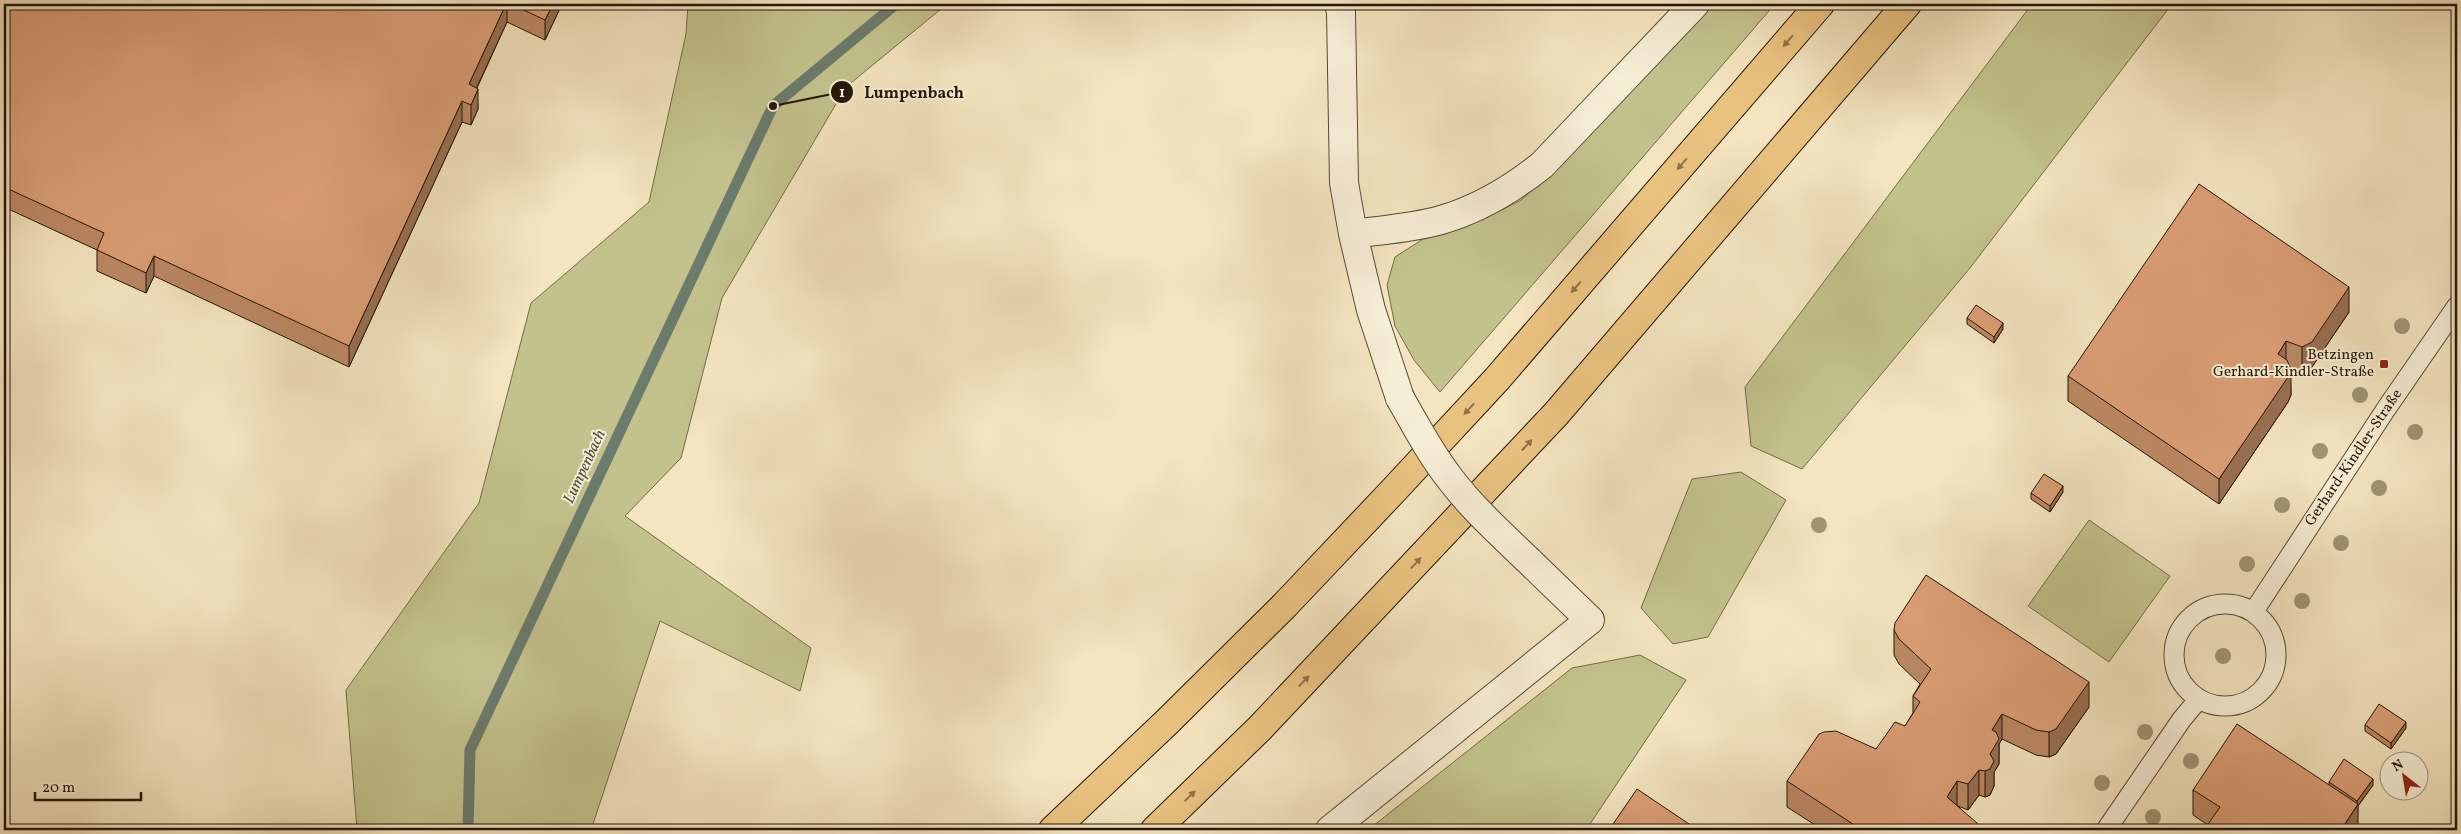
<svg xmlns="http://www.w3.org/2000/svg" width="2461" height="834" viewBox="0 0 2461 834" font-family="Vollkorn,serif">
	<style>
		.green { fill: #c3c28d; stroke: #736c48 }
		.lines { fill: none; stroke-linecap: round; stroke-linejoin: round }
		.stream { stroke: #6b7b6c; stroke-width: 11 }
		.service-casing { stroke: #574933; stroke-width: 21 }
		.minor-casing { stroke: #574933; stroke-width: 30 }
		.trunk-casing { stroke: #231504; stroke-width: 30 }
		.service { stroke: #f7eed6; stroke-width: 19 }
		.minor { stroke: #f7eed6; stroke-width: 28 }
		.trunk { stroke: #eac280; stroke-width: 28 }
		.minor-bridge-casing { stroke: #574933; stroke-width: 30; stroke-linecap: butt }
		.minor-bridge { stroke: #f7eed6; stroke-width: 28 }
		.tree { fill: #9f9473 }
		.wall { fill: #bc8865; stroke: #231504 }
		.shaded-wall { fill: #996f52; stroke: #231504 }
		.building { fill: #db9e75; stroke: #231504 }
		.oneway { fill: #907448 }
		.poi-dot { fill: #8f2418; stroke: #f7eed6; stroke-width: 2 }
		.labels { text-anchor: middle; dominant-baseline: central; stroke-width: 4; stroke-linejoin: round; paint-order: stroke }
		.poi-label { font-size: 15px; fill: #231504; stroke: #f7eed6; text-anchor: end }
		.street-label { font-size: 15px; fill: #231504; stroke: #f7eed6 }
		.water-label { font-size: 16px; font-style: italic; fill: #4d5041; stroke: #f7eed6 }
		.leader { fill: none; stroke: #231504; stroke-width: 2 }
		.callout-dot { fill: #231504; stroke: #f7eed6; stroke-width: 2 }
		.mark-label { font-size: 15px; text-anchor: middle; font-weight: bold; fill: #fff }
		.callout-label { font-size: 16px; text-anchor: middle; font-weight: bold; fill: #231504; stroke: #f7eed6; stroke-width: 4; stroke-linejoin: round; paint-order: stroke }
	</style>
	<rect width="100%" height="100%" fill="#f3e5c0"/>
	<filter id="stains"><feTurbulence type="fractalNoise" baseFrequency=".004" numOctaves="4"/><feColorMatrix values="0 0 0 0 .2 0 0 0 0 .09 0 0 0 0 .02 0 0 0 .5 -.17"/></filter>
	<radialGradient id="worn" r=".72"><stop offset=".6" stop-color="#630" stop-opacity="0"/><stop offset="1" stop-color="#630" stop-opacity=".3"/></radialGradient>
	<!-- green -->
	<path class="green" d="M688,4H947L846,87L722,298L681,458L625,516L811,648L800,691L660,621L591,830H357L346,690L479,503L531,303L649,202L686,34Z
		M1712,4H1775L1440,392L1414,360L1395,326L1387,285L1395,257L1423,239L1444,234L1486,218L1521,200L1549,175Z
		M2032,4H2172L1970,268L1802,469L1751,446L1745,387Z
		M1741,472L1786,500L1708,637L1673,644L1641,608L1692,479Z
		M2089,520L2170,576L2109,662L2028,606Z
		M1640,655L1686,680L1586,830H1368L1572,668Z"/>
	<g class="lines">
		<!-- stream -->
		<path class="stream" d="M468,830L470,750L773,106L896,4"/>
		<!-- service casing -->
		<g class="service-casing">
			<path id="service" d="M2174 655a51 51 0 1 1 102 0a51 51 0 1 1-102 0Z
				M2254,611L2386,409L2457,306
				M2106,830L2182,719L2198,700"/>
		</g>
		<!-- minor casing -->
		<g class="minor-casing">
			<path id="minor" d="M1339,4L1341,12L1344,183L1353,234L1371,310L1400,398
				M1353,234C1382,230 1413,228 1441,220C1479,209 1512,189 1542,165L1695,4
				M1330,830L1590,620L1529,561"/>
		</g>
		<!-- trunk casing -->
		<g class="trunk-casing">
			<path id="trunk" d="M1053,830L1167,722L1285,605L1393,491L1497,379L1820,4
				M1155,830L1260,728L1556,414L1907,4"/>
		</g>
		<!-- service -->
		<use href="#service" class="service"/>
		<!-- minor -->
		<use href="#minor" class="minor"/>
		<!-- trunk -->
		<use href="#trunk" class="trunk"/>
		<!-- minor-bridge casing -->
		<g class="minor-bridge-casing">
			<path id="minor-bridge" d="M1400,398C1416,426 1431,455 1451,480C1474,510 1502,535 1529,561"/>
		</g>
		<!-- minor-bridge -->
		<use href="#minor-bridge" class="minor-bridge"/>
	</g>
	<!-- trees -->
	<g class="tree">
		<circle cx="2402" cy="326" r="8"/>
		<circle cx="2360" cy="395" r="8"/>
		<circle cx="2415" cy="432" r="8"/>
		<circle cx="2320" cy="451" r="8"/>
		<circle cx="2379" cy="488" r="8"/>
		<circle cx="2282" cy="505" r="8"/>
		<circle cx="1819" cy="525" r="8"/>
		<circle cx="2341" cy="543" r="8"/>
		<circle cx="2247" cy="564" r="8"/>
		<circle cx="2302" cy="601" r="8"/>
		<circle cx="2223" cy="656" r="8"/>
		<circle cx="2145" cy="732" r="8"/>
		<circle cx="2191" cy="761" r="8"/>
		<circle cx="2102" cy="783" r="8"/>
		<circle cx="2153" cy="817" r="8"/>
	</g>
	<!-- wall -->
	<path class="wall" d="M4,4H562L545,40L507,22L477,88L478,109L471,125L462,122L349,367L154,276L146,293L97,271V250L4,207Z
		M2349,312L2312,367L2302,372L2290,367L2291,395L2288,402L2219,504L2068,401V376Z
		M1967,318L2003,329L1994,343L1967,324Z
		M2063,492L2050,512L2031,499V493Z
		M1894,630L2089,707L2056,754L2049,757L2036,755L2002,739L1999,744V764L1994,772V786L1990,795L1985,797L1979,795L1968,810L1958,806L1980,830H1823L1787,807V781L1876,749L1905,726L1913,713V696L1920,684L1899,664L1894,655Z
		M2365,725L2406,728L2391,749L2365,731Z
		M2329,782L2373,785L2358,806L2357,830H2205L2208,825L2193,815V790L2329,785Z"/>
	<!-- shaded-wall -->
	<path class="shaded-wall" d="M506,4H507V22L469,104V84Z
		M553,4H562L545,40V20Z
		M478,89V109L471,125V105Z
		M462,101V122L349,367V346Z
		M154,256V276L146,293V273Z
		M2349,287V312L2312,367L2302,372V347Z
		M2003,323V329L1994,343V337Z
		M2286,341V366L2278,354Z
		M2291,370V395L2288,402L2219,504V479Z
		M2063,486V492L2050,512V506Z
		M2089,682V707L2056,754L2049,757V732Z
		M2002,714V739L1999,744V764L1994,772V786L1990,795L1985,797V771L1992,730Z
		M2406,722V728L2391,749V743Z
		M1979,770V795L1968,810V784Z
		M2373,779V785L2358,806V830H2341L2357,806V801Z
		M1957,781V806L1947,797Z"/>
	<!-- building -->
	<path class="building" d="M4,4H506L469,84L478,89L471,105L462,101L349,346L154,256L146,273L97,250L104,233L4,187Z
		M511,4H553L545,20Z
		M2199,184L2349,287L2312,342L2302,347L2286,341L2278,354L2287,360L2291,370L2288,377L2219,479L2068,376Z
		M1976,305L2003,323L1994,337L1967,318Z
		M2044,474L2063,486L2050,506L2031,493Z
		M1926,575L2089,682L2056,729L2049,732L2036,730L2002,714L1992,730L1996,732L1999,739L1990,754L1994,761L1990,769L1985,771L1979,770L1968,784L1957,781L1947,797L1977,823L1980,830H1862L1787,781L1819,734L1824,732L1836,731L1876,749L1895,722L1905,726L1920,702L1913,696L1931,669L1899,639L1894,630L1895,623Z
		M2379,704L2406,722L2391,743L2365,725Z
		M2237,724L2358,804L2341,830H2204L2220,807L2193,790Z
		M2344,759L2373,779L2357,801L2329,782Z
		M1637,789L1698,830H1609Z"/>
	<!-- one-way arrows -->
	<defs><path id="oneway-solid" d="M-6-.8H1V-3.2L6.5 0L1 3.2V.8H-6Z" transform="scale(1.25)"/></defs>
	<g class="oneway">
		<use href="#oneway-solid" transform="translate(1788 41) rotate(131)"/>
		<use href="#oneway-solid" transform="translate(1682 164) rotate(131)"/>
		<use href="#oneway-solid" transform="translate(1576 287) rotate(131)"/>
		<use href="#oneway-solid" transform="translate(1469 409) rotate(133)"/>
		<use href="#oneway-solid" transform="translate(1527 445) rotate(-47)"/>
		<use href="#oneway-solid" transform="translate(1416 563) rotate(-47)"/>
		<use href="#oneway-solid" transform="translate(1304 681) rotate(-46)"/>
		<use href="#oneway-solid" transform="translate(1190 796) rotate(-44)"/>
	</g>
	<!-- markers -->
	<rect class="poi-dot" x="2379" y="359" width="10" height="10" rx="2.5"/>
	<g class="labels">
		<!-- poi labels -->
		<g class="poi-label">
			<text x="2374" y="355">Betzingen<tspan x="2374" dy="17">Gerhard-Kindler-Straße</tspan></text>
		</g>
		<!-- street labels -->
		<g class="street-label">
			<text transform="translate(2354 458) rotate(-56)">Gerhard-Kindler-Straße</text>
		</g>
		<!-- water labels -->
		<g class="water-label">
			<text transform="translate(585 467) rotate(-65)">Lumpenbach</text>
		</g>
	</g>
	<!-- callouts -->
	<path class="leader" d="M773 106L842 92"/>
	<g class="callout-dot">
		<circle cx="773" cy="106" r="5"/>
		<circle cx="842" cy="92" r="12"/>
	</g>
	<g class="mark-label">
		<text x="842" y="97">1</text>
	</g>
	<g class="callout-label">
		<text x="914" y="98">Lumpenbach</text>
	</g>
	<!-- margin -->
	<rect width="2461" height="834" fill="none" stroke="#f3e5c0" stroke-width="20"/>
	<rect x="5" y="5" width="2451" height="824" fill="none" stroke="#231504" stroke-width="2.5"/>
	<rect x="10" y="10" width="2441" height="814" fill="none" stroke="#231504"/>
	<!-- north arrow -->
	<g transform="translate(2404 776) rotate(329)"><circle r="24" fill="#f7eed6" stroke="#a29782"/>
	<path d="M0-4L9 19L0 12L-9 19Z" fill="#8f2418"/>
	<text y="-8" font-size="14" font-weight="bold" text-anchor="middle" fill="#231504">N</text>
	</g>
	<!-- scale -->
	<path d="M35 792v8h106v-8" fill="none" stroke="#231504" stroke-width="2.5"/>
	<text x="42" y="792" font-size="15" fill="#231504" stroke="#f7eed6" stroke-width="4" paint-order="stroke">20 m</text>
	<rect width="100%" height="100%" filter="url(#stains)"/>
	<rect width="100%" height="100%" fill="url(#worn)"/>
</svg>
